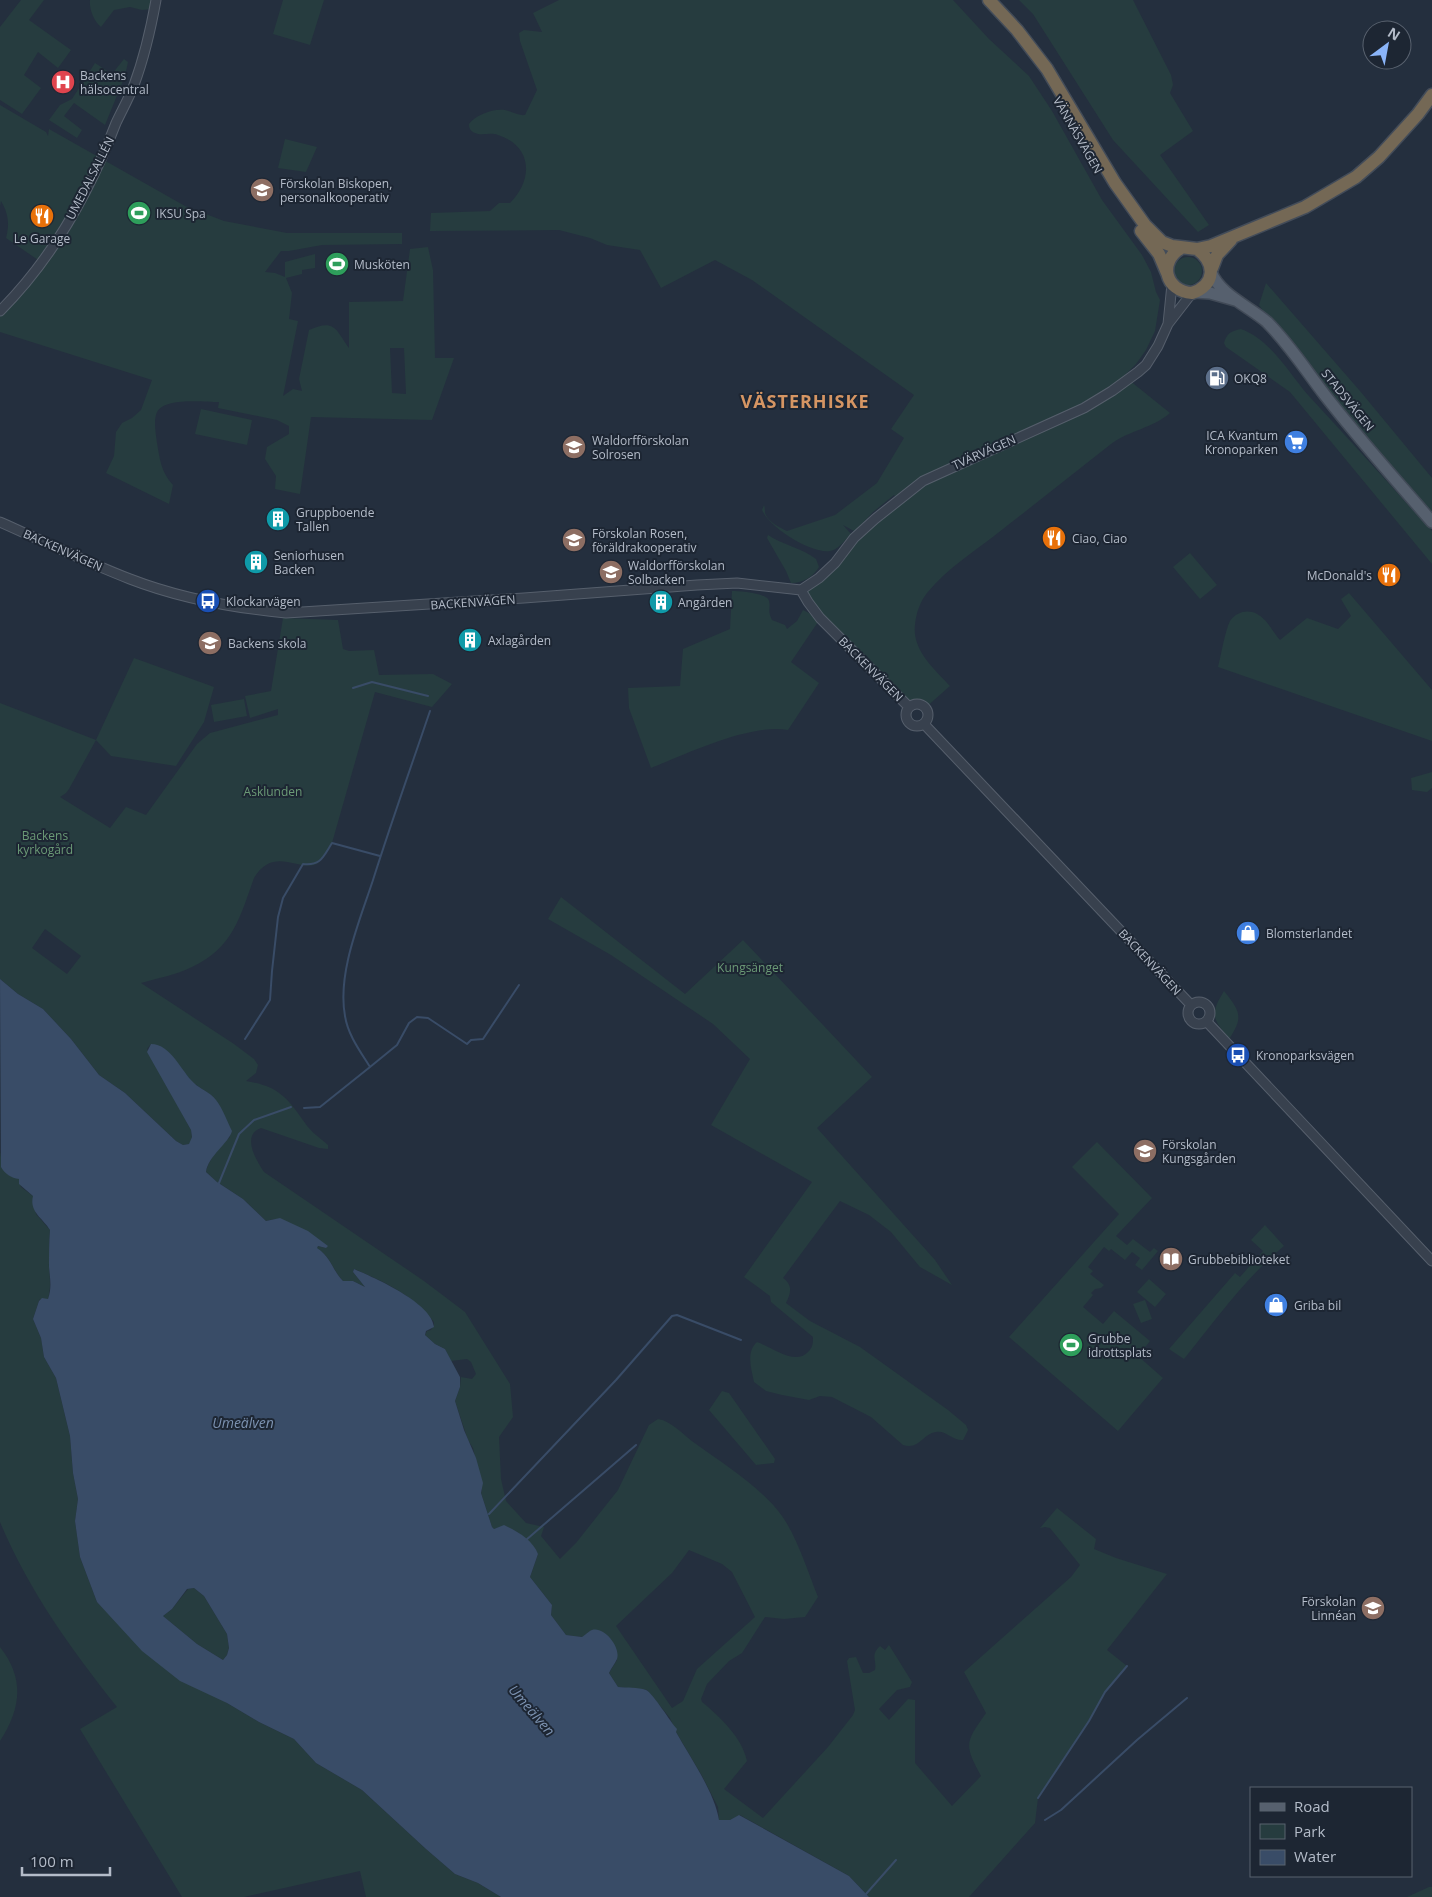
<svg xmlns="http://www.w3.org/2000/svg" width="1432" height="1897" viewBox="0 0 1432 1897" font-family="'Open Sans',sans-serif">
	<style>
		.green { fill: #263c3f; fill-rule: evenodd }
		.water { fill: #394c67; fill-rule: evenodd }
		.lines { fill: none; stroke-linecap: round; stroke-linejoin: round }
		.stream { stroke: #394c67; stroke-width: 2 }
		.minor-casing { stroke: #565f6c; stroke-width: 11 }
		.major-casing { stroke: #414a57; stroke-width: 14 }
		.highway-casing { stroke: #434c59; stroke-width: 15 }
		.minor { stroke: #38414e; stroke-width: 9 }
		.major { stroke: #56606e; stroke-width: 11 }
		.highway { stroke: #746855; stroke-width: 12 }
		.labels { text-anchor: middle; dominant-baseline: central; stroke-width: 4; stroke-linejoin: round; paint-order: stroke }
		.poi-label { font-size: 12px; fill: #b4bcc9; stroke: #1d2633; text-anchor: start }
		.street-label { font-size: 12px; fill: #b4bcc9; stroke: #1d2633 }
		.park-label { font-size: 12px; fill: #6b9a76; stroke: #1d2633 }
		.water-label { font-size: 14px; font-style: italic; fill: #7c92b1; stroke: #1d2633 }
		.district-label { font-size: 18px; font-weight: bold; letter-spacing: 1px; fill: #d59563; stroke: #1d2633 }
	</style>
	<rect width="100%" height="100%" fill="#242f3e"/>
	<!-- green -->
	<path class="green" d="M21,0H44L29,20L71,50L58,68L38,52L24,75L41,88L22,114L0,100V27Z
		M90,0H153L151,9L142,10L130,7L114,10L101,27C94,21 89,9 90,0Z
		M283,0H324L310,45L273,34Z
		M559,0H953L989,39L1029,76L1052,111L1102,200L1142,255L1151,272L1156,292L1160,300L1155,331L1146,350L1136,364L1124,376L1170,413C1153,428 1130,430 1111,444C1075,472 1039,501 1003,529C978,549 947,568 927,593C920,602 916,613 915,625C912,650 934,669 950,686L925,708L921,705H912L820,618L801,590L835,563L854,531L843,525L851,534C845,540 838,550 830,551C811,554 769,527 762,510L764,505C765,508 765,510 765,513C768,522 779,527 787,531L835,515L877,483L904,438L891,429L914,395L752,280L715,260L661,288L640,250L607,245L590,238L559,230L430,231L431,213L490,211L499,203H510C534,179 532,146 498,135C491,132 481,136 475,133C470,131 469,128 469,124C475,115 494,108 505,110C513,112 518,116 525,115L537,90L520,41L519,33L524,30L542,32L533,13ZM894,495L898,499L875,519L857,529L873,512Z
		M1019,0H1133L1171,75L1173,85L1170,93L1193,131L1160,155L1209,225L1198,232L1113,140L1033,14Z
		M124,59L128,62L125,76L105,125L74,103L64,116L82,130L77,138L49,120L60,105L72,99L95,63L112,74Z
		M0,105L46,132L48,136L49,129L185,206L224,221L287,233H402V244L322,245L289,251H281L265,272L275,273L285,277V262L315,254V268L302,270V274L286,278L292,293L289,319L298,321L283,396L293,389L302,391L299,379L309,330C335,318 336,330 349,348V302L403,301L410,249L428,247L433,270L435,358H454L432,420L311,417L300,494L275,489L276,476L265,459L267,447L289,434V426L277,420L218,408L219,402C204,402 165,397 157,412C153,421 156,434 157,443C160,460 161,472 173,485L169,504L106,473L114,456L116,432L122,423L132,418L141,410L152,380L0,332V311L41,262L6,238C10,223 8,213 1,201L0,206ZM390,348H404L406,394L392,393Z
		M285,139L317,147L306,172L278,168Z
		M1174 271a14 14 0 1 1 28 0a14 14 0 1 1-28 0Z
		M1266,283L1360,391L1432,478V522L1267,317L1259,305Z
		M1241,329C1271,340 1288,372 1308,395C1350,440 1391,486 1432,531V564L1290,392L1226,347L1224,343C1227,333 1231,331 1241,329Z
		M201,409L252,420L247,445L195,434Z
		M768,535C783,545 802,548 816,559L819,567C813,577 803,583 791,583L786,571L767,538Z
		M1190,553L1217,585L1200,599L1173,567Z
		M732,591C739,591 768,593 769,601C771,608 767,610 772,620L785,625L787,629L797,621L803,610L809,613L818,622L791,662L819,683L788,730C751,723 686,754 651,768L629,708L628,688L680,686L683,649L730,629Z
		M1349,593L1432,690V741L1218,667C1221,655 1225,631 1230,621C1236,612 1248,609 1257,614C1268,620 1272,631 1280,640L1307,618L1338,629L1351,616L1341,599Z
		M283,618L338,620L343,649L349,651L374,650L379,675L433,674L452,684L432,707L375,692L332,843C328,849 324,858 318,863C302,874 274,844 254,878C240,917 233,948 192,967C176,975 158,978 141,983L234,1044L254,1059L258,1065L256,1073L246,1081C278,1086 287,1097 305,1123C310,1131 320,1138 328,1145V1149L319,1148L261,1128C241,1135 256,1160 264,1172L424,1281L465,1312L510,1384L513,1417L499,1437L501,1479L506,1501L526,1523L544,1527L541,1536L560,1559L576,1543L618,1490L649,1425L658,1419C672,1421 684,1436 696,1444C724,1464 762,1488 782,1516C797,1537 808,1572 818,1597L805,1617L784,1619L765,1617L742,1653L729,1661L707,1684L701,1699L702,1702C720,1717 742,1737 747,1761L724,1789L763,1818L828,1747L853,1715L855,1710L847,1661L849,1658L856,1657L863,1673H869L875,1670C877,1660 870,1655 880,1646L885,1650L889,1645L912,1682L910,1687L897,1690L879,1709L889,1720L908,1699L915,1700V1763L952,1806L981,1776C964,1744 965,1743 986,1713L964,1672L1071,1577L1080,1565L1050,1528L1045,1527L1040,1528L1057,1508L1096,1539L1094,1549L1116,1558L1167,1574L1107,1650L1127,1666L1105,1692L1089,1721L1038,1798L1035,1823L969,1897H869L849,1876L740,1815L730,1820H719L718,1807L701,1774L676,1732L670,1718L647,1690L618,1687L609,1673L617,1660L608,1636C596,1630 593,1629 583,1637L566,1635L551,1615L552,1605L530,1577L538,1554C530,1540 518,1531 504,1526L494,1529L492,1527L481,1493L482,1490L473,1448L468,1440L455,1401L460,1387L461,1377L472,1379L476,1374L471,1362L467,1359L451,1361L445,1349L435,1344L425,1335L427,1331L431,1330L434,1325V1322C411,1294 387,1283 354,1269L353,1272L365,1287L353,1281H343C332,1270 332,1257 316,1248L317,1246L326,1248L275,1219L266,1221L243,1199L217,1182L206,1172C208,1160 221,1145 230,1137L212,1096L192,1082L170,1054L151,1044L147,1049L191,1130L192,1137L190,1144L183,1145L176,1141L125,1093L99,1075L71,1039L43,1009L18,994L0,979V703L96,740L134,658L214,687L204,722L176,766L111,756L96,740L69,789L66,793L60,797L110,828L126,807L146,815L197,744L210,733L278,715V709L250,718L245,696L271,691ZM45,929L81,956L67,974L32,948ZM689,1550L722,1564L732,1572L755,1617L697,1669L683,1701L672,1708L616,1626L672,1573Z
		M244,699L247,716L214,722L211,705Z
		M1432,772V788L1427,792L1412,790L1411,778Z
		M561,897L685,994L743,940L872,1077L817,1128L935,1260L952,1285L920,1267L891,1232L869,1215L840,1201L783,1278C793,1285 791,1293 786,1303L810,1321L860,1347L948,1410L966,1425L968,1430L963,1440C953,1441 946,1430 936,1432C922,1434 920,1450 903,1445L871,1417L832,1397L820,1396L809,1400L782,1395L766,1391L754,1382C751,1368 746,1352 757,1342C772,1347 795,1366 808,1352C813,1347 813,1343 813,1337L771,1302L770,1296L744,1277L812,1182L711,1125L750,1059L713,1024L611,955L548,919Z
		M1224,991C1240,1011 1244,1017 1229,1039C1212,1018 1210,1014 1224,991Z
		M1097,1142L1152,1198L1116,1236L1127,1245L1133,1239L1150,1252L1154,1248L1158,1251L1142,1270L1135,1265L1140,1258L1132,1252L1125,1260L1111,1249L1109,1251L1104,1247L1088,1267L1093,1271L1090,1274L1104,1285L1101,1288L1095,1289L1091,1293L1093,1295L1083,1307L1103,1324L1114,1311L1150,1341L1138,1356L1163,1378L1118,1431L1009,1337L1119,1214L1072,1167Z
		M0,1152L2,1162L19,1179L21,1187L33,1196L36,1214L50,1230C49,1242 49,1254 49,1267C50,1278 51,1288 48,1299H40L39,1301L33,1319L41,1338L44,1357L56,1378L70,1436L73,1473L78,1499L75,1521L80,1557L97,1602L115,1620L227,1703L259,1722L294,1739L316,1763L362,1790L426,1849L455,1874L478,1883L501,1897H366L360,1871L244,1897H182L80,1729L117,1707C71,1649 29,1591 0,1522Z
		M1265,1225L1284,1246C1247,1276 1214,1322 1184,1359L1169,1349L1235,1273L1240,1277L1263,1251L1251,1240Z
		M1149,1279L1166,1294L1155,1307L1137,1292Z
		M1145,1300L1152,1319L1141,1323L1133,1304Z
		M722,1391L729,1393L775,1459L774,1463L756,1465L709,1410Z
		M194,1588L204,1596L227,1634L229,1648L227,1655L223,1660L197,1644L163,1616L172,1609L188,1589Z
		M0,1647C25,1679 21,1708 0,1741Z
		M1429,1887H1432V1897H1407Z"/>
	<!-- water -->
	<path class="water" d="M0,979L18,994L43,1009L71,1039L99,1075L125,1093L176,1141L183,1145L189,1144L192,1137L191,1130L147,1052L151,1044C171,1044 181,1071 194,1083C200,1089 210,1092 216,1100C223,1109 227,1121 232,1131C229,1143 208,1156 206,1172L217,1182L243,1199L266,1221L280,1218L308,1231L328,1246L326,1248L318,1246L317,1248C332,1258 332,1270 343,1281H353L365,1287L353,1272L354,1269C375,1278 432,1303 434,1327L426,1331L425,1335L435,1344L445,1349L460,1377V1387L455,1401L464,1430L476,1458L483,1483L481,1493L492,1527L494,1529L504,1525C517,1531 533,1540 538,1554L530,1577L552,1605L551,1615L566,1635L582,1637C585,1635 589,1631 592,1630C604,1626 621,1647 617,1659C615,1664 611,1668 609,1673L618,1687C627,1688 638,1687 646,1690C653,1693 671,1723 677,1729L676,1732C690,1757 715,1793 719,1820H730L739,1815L849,1876L869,1897H501L478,1883L455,1874L426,1849L362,1790L316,1763L294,1739L259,1722L227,1703L180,1681L142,1651L97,1602L80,1557L75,1521L78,1499L73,1473L70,1436L56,1378L44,1357L41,1338L33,1319L39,1301L42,1298L48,1299C52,1288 50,1278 49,1267C49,1254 49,1242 50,1230C43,1218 29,1212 33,1196L19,1184V1179C11,1178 5,1174 1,1167ZM194,1588L204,1596L227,1634L229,1648L227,1655L223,1660L197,1644L163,1616L172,1609L187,1589Z"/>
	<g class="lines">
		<!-- stream -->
		<path class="stream" d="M353,688L372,682L428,696
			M245,1039L270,1000L272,971L278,917L283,898L303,864C321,866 323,857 332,843L380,856
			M370,1067C360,1051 348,1035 345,1016C337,973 360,920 373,880C391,823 411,767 430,711
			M304,1108L320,1107L370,1067L397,1045L409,1023L417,1017L428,1018L467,1044L471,1040L483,1039L519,985
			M219,1183L239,1134L254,1120L291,1107
			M489,1514L616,1380L672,1316L677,1315L741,1340
			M526,1540L636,1445
			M1038,1798L1089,1721L1105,1692L1127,1666
			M1045,1820L1061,1810L1137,1740L1187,1698
			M866,1894L896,1860"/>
		<!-- minor casing -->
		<g class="minor-casing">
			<path id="minor" d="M0,311C52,259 90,191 116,123C122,110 129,98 134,85C144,58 151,28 156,0
				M1168,324L1172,284
				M0,522C43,541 86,562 130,579C179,598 234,608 286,613L524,598L697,585L737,583L801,590
				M801,590L819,578L835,563L854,538L875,519L923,481L1084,408L1112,391L1138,372L1146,365L1158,346L1168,324L1192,293
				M801,590L808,602L820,618L909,707
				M906 715a11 11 0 1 1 22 0a11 11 0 1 1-22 0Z
				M924,724L1191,1005
				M1188 1013a11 11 0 1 1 22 0a11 11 0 1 1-22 0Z
				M1207,1022L1432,1261"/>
		</g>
		<!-- major casing -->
		<g class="major-casing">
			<path id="major" d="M1211,272C1219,294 1250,307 1267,322C1289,344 1305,369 1324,394C1358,438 1396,480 1432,522
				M1195,292L1210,293L1235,300"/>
		</g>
		<!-- highway casing -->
		<g class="highway-casing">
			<path id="highway" d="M989,0L1017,30L1047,69L1115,183L1145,225L1162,242L1172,246L1197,249C1216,263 1216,285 1192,293C1165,291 1158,262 1181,248
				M1141,231L1159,254L1167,273
				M1197,249L1211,246L1305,207L1356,177L1379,157L1418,114L1432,95
				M1212,268L1217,255L1231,240"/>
		</g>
		<!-- minor -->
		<use href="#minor" class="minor"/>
		<!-- major -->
		<use href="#major" class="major"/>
		<!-- highway -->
		<use href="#highway" class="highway"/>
	</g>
	<!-- icons -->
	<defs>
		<g id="hospital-disc" transform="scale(1.25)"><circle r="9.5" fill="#e0444e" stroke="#1d2633"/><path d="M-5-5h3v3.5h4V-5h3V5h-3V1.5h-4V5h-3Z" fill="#fff"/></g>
		<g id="school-disc" transform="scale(1.25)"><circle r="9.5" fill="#8d6e63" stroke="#1d2633"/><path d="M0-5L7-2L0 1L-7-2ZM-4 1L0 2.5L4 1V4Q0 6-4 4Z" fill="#fff"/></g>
		<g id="stadium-disc" transform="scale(1.25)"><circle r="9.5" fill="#2e9e5b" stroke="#1d2633"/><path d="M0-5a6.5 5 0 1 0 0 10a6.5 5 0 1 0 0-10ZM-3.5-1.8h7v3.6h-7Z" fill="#fff"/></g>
		<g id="restaurant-disc" transform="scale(1.25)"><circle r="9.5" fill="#e8710a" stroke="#1d2633"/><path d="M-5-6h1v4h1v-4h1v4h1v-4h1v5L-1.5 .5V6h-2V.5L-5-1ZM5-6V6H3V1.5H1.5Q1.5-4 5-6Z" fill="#fff"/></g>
		<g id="fuel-disc" transform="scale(1.25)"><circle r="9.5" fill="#5c6f8a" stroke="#1d2633"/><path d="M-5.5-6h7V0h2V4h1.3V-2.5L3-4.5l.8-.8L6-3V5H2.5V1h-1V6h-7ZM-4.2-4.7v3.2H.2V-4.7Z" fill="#fff"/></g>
		<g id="supermarket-disc" transform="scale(1.25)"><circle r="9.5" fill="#3f7fe0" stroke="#1d2633"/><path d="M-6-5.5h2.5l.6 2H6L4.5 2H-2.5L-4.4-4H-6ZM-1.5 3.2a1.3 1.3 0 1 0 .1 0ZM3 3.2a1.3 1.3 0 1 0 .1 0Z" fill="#fff"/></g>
		<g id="building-disc" transform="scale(1.25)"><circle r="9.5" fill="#0f9aa8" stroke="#1d2633"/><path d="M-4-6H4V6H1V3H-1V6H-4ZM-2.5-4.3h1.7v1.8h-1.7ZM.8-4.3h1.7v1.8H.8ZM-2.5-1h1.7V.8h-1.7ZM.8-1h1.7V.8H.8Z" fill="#fff"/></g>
		<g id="bus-disc" transform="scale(1.25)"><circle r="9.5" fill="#1a4fb4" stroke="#1d2633"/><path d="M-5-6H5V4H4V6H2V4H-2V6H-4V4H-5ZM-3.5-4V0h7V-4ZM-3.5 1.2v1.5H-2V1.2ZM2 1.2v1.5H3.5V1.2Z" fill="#fff"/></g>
		<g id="shop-disc" transform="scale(1.25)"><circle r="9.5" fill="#3f7fe0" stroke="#1d2633"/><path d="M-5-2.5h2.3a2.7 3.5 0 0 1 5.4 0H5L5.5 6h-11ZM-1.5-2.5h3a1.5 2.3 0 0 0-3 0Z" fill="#fff"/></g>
		<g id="library-disc" transform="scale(1.25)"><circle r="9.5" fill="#8d6e63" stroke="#1d2633"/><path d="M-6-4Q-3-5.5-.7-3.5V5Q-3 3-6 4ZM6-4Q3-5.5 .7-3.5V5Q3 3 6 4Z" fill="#fff"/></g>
	</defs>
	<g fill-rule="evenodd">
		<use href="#hospital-disc" x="63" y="82"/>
		<use href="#school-disc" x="262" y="190"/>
		<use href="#stadium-disc" x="139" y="213"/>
		<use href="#restaurant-disc" x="42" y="216"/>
		<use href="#stadium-disc" x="337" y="264"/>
		<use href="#fuel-disc" x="1217" y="378"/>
		<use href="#supermarket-disc" x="1296" y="442"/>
		<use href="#school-disc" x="574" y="447"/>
		<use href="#building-disc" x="278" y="519"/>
		<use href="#restaurant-disc" x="1054" y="538"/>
		<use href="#school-disc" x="574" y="540"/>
		<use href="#building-disc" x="256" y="562"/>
		<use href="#school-disc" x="611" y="572"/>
		<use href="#restaurant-disc" x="1389" y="575"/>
		<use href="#bus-disc" x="208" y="601"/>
		<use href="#building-disc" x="661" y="602"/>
		<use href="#building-disc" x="470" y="640"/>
		<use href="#school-disc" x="210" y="643"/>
		<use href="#shop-disc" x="1248" y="933"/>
		<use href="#bus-disc" x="1238" y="1055"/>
		<use href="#school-disc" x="1145" y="1151"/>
		<use href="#library-disc" x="1171" y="1259"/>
		<use href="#shop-disc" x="1276" y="1305"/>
		<use href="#stadium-disc" x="1071" y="1345"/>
		<use href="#school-disc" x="1373" y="1608"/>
	</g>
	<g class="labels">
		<!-- poi labels -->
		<g class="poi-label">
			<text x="80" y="75">Backens<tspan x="80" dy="14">hälsocentral</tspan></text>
			<text x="280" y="183">Förskolan Biskopen,<tspan x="280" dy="14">personalkooperativ</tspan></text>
			<text x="156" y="213">IKSU Spa</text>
			<text x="42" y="238" text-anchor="middle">Le Garage</text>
			<text x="354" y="264">Musköten</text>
			<text x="1234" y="378">OKQ8</text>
			<text x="1278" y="435" text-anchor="end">ICA Kvantum<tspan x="1278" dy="14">Kronoparken</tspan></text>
			<text x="592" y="440">Waldorfförskolan<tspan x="592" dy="14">Solrosen</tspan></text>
			<text x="296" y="512">Gruppboende<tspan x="296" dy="14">Tallen</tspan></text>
			<text x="592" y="533">Förskolan Rosen,<tspan x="592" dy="14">föräldrakooperativ</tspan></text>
			<text x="1072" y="538">Ciao, Ciao</text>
			<text x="274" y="555">Seniorhusen<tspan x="274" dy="14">Backen</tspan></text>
			<text x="628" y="565">Waldorfförskolan<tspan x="628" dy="14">Solbacken</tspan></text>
			<text x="1372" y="575" text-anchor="end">McDonald's</text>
			<text x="226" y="601">Klockarvägen</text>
			<text x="678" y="602">Angården</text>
			<text x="488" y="640">Axlagården</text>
			<text x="228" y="643">Backens skola</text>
			<text x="1266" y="933">Blomsterlandet</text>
			<text x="1256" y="1055">Kronoparksvägen</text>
			<text x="1162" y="1144">Förskolan<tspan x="1162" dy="14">Kungsgården</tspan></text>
			<text x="1188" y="1259">Grubbebiblioteket</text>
			<text x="1294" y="1305">Griba bil</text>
			<text x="1088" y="1338">Grubbe<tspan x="1088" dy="14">idrottsplats</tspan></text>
			<text x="1356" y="1601" text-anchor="end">Förskolan<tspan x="1356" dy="14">Linnéan</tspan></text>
		</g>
		<!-- street labels -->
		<g class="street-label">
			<text transform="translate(1078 135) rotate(60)">VÄNNÄSVÄGEN</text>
			<text transform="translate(90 178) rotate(-63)">UMEDALSALLÉN</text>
			<text transform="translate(1348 400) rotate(51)">STADSVÄGEN</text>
			<text transform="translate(984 452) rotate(-24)">TVÄRVÄGEN</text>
			<text transform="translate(63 550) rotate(24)">BACKENVÄGEN</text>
			<text transform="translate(473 602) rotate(-4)">BACKENVÄGEN</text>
			<text transform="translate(871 669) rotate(45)">BACKENVÄGEN</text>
			<text transform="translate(1150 962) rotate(47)">BACKENVÄGEN</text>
		</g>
		<!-- park labels -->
		<g class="park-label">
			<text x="273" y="791">Asklunden</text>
			<text x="45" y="835">Backens<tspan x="45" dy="14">kyrkogård</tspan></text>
			<text x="750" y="967">Kungsänget</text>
		</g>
		<!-- water labels -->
		<g class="water-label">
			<text x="243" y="1422">Umeälven</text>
			<text transform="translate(532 1710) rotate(49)">Umeälven</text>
		</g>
		<!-- district labels -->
		<g class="district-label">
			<text x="805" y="401">VÄSTERHISKE</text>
		</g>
	</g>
	<!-- legend -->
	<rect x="1250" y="1787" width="162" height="90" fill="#1d2633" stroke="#59626f"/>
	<rect x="1260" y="1803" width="25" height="8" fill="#56606e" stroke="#59626f"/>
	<text x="1294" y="1812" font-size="15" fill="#b4bcc9">Road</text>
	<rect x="1260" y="1824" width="25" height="15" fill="#263c3f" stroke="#59626f"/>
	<text x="1294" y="1837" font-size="15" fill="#b4bcc9">Park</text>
	<rect x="1260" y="1850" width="25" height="15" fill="#394c67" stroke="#59626f"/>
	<text x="1294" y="1862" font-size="15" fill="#b4bcc9">Water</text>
	<!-- north arrow -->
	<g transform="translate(1387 45) rotate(32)"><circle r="24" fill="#1d2633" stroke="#59626f"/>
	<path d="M0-4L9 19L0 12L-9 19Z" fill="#8ab4f8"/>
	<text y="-8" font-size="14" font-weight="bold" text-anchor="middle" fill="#b4bcc9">N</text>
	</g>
	<!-- scale -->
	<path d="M22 1867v8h88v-8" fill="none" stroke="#b4bcc9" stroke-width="2.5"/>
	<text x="30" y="1867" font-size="15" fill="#b4bcc9" stroke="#1d2633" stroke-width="4" paint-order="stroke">100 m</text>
</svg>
